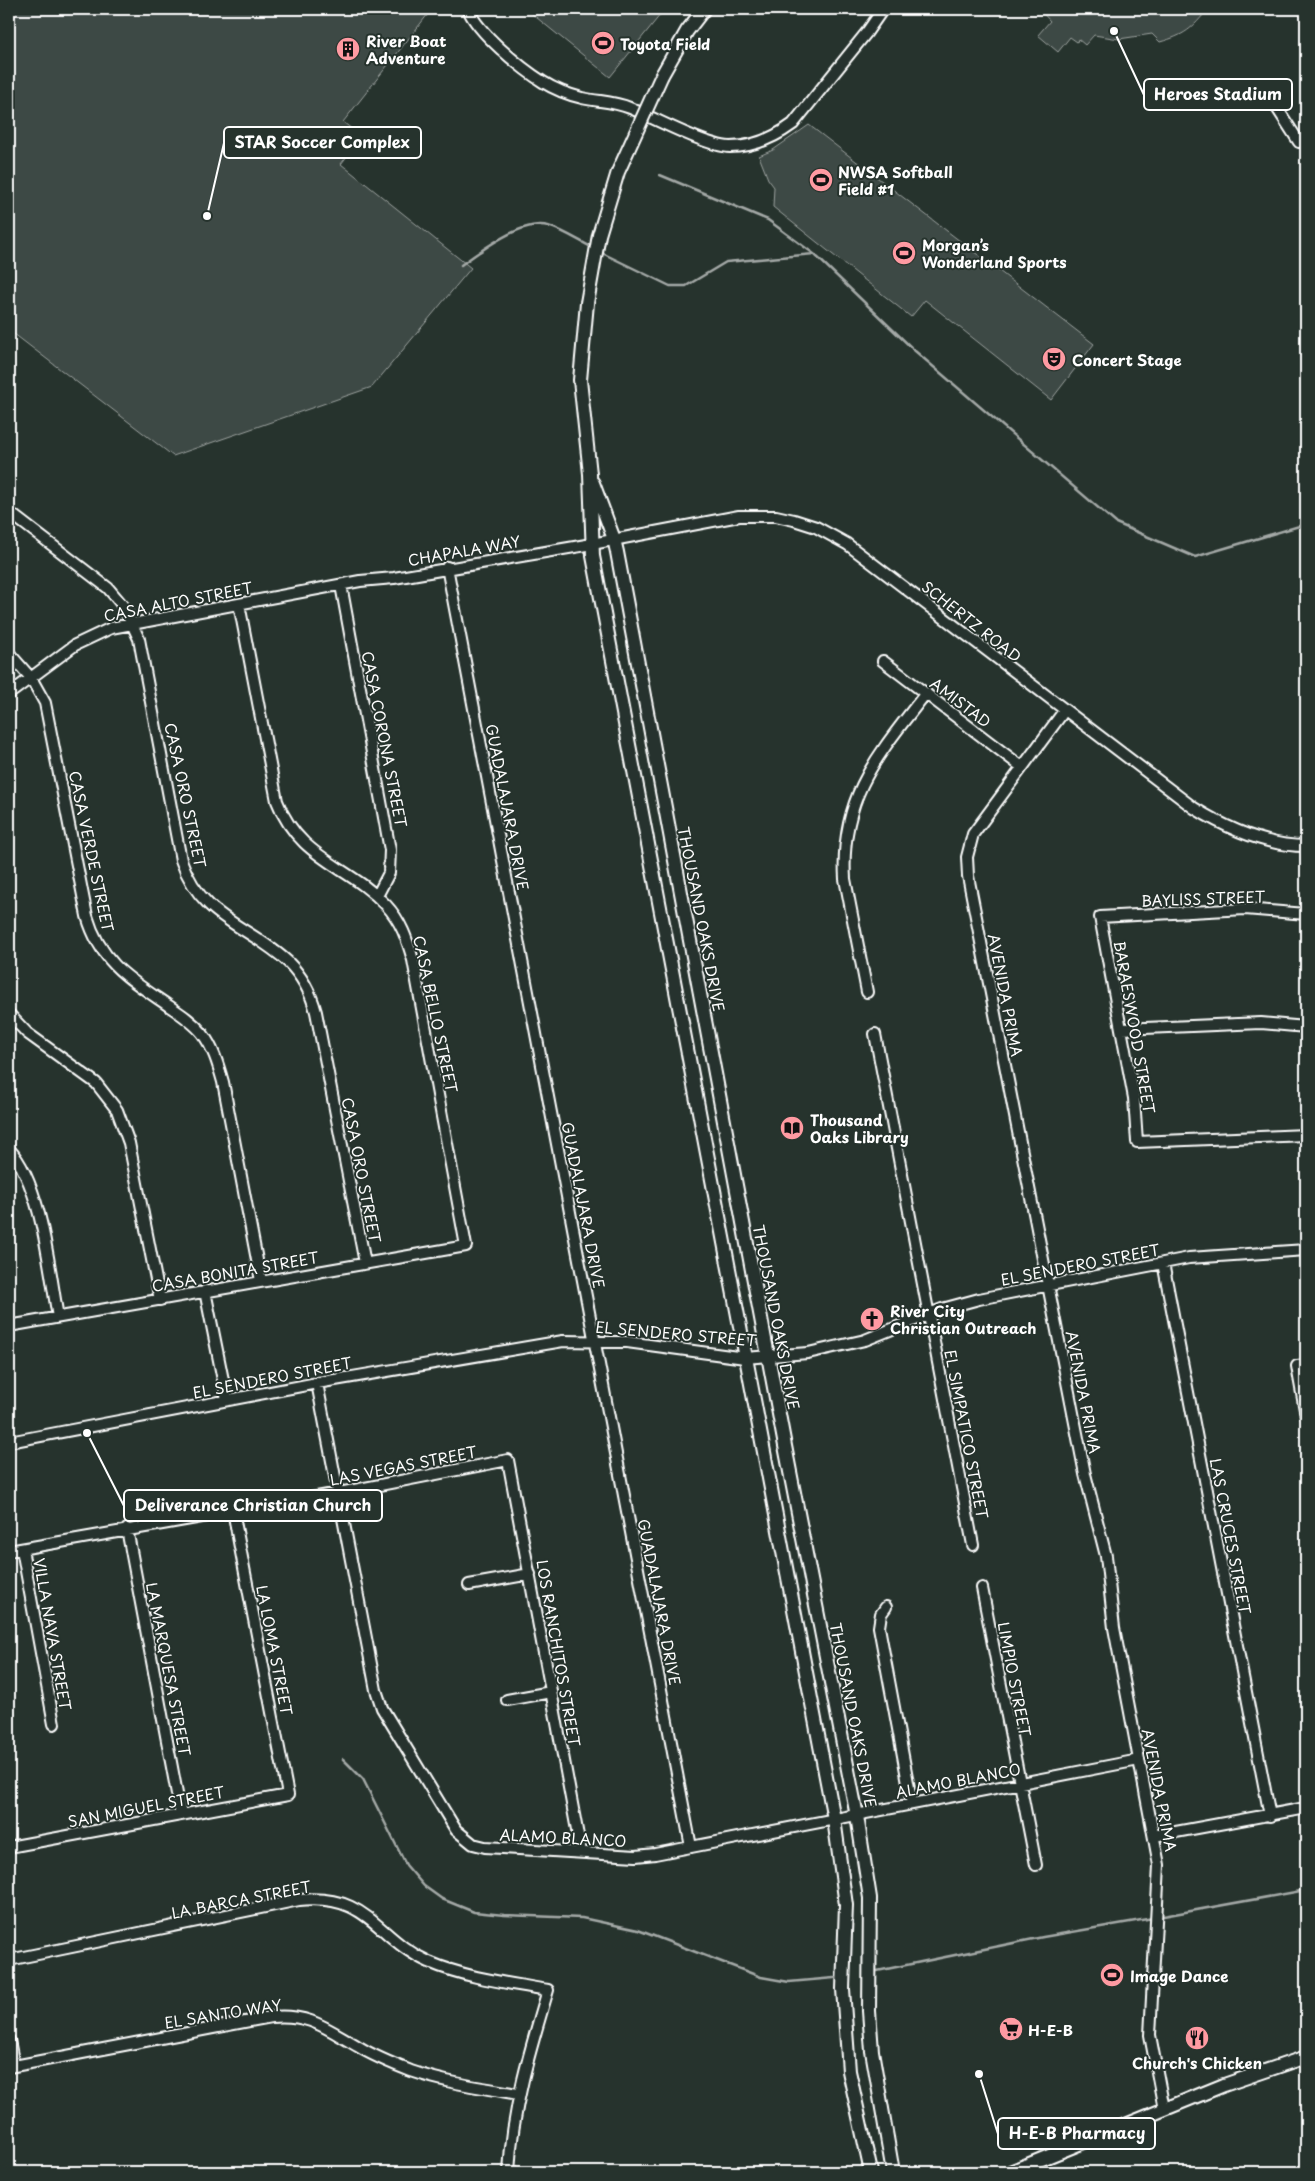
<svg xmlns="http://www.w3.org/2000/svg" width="1315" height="2181" viewBox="0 0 1315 2181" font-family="'Playpen Sans',sans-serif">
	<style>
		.green { fill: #3e4944; stroke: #9ea4a2 }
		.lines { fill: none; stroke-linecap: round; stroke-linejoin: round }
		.stream { stroke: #a4a9a7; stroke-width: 2.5 }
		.minor-casing { stroke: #fff; stroke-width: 14 }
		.major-casing { stroke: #fff; stroke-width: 16 }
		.minor { stroke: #26332d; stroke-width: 10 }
		.major { stroke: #26332d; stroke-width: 12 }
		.major-bridge-casing { stroke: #fff; stroke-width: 16; stroke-linecap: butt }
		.major-bridge { stroke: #26332d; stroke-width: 12 }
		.labels { text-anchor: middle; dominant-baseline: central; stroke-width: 4; stroke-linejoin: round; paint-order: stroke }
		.poi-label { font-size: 15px; font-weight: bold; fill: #fff; stroke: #26332d; text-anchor: start }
		.street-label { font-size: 15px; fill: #fff; stroke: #26332d }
		.leader { fill: none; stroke: #fff; stroke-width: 2 }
		.callout-dot { fill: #fff; stroke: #26332d; stroke-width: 2 }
		.callout { fill: #26332d; stroke: #fff; stroke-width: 2 }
		.callout-label { font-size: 16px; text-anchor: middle; font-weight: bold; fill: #fff }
	</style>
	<rect width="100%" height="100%" fill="#26332d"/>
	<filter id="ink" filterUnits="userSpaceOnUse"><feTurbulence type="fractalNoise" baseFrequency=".02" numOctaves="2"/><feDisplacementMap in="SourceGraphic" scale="10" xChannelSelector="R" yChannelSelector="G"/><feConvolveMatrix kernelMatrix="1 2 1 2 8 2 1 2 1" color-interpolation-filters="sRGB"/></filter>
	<g filter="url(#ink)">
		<!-- green -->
		<path class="green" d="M9,9H432L343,122L353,130L342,144L351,151L341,164L471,268L372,387L173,456L9,330Z
			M526,9H665L610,77Z
			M1039,9H1208C1192,29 1185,35 1160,42L1152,34L1119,39L1094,35L1085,45L1078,39L1077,42L1070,37L1058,52L1038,35L1050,21Z
			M809,125L1094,344L1051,400L925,300L911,317L773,207L774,187L768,179L759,156L773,150Z"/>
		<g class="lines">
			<!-- stream -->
			<path class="stream" d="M660,175L768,220L814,254L915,351L1116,523L1195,557L1306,524
				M600,252L670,286H686L726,262L814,254
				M461,265C480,251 523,219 548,226C563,230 579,241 593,248
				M343,1759L363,1779L406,1865L424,1886L442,1899L474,1912L504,1915L582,1918L638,1930L761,1977L789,1982L834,1978
				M1158,1917L1306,1890
				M877,1971L1043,1937L1153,1918"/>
			<!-- minor casing -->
			<g class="minor-casing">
				<path id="minor" d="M468,9C478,33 521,68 543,82C554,89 570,95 582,98C600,102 613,101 630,108C654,118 706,146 730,147C754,147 774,138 793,124L867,32L883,9
					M1266,91L1299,142
					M9,512L108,588L124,607L139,639L181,860C202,920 247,924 288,962C302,976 311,993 316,1012L365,1263
					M447,567L691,1847
					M341,585L390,850L389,873L377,896
					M9,653L31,678L45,703L87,916C101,964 131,980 169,1006C181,1014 193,1022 202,1033C213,1047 218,1064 223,1082L261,1281
					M883,661L1022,767
					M9,694L75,645L111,628L360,581L394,578L592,544L739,516H776L794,520L816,527L847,544L1194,808C1228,829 1266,846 1306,846
					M1064,711L973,834L967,857L968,876L1085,1474L1106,1556L1114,1628L1159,1865L1150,2035L1164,2109
					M1306,914L1245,909L1100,917L1134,1098L1137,1142L1306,1135
					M867,992L845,879C840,796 878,755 926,693
					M9,1014L27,1033L96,1083L117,1110L129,1143L160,1300
					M1122,1029L1261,1023L1306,1027
					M875,1034L973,1545
					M9,1149C42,1185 49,1269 58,1317
					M1163,1263L1270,1816
					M205,1291L227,1400
					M9,1326L466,1246L413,960C407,939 401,921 386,905C348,865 299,859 277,801L239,604
					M1306,1365L1297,1366L1306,1416
					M317,1383L376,1690L382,1708L456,1830L473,1844L485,1847L636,1856L655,1854L1139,1760
					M9,1442L317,1383L563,1341L627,1342L745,1358L808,1353L865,1340L942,1309L979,1299L1189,1258L1306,1250
					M127,1529L181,1815
					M22,1549L54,1724
					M9,1551L339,1493L508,1460L581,1852
					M469,1585L530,1574
					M982,1588L1036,1865
					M886,1607L881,1614L879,1627L912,1804
					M507,1700L551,1692
					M1154,1836L1306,1808
					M9,1847L288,1795L233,1511
					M9,1960L299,1900C370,1893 375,1938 429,1962C466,1978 509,1983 548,1990C530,2050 512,2110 509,2172
					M9,2040L14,2066
					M9,2067L271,2017C310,2013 327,2029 359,2047C375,2057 393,2064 411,2071C446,2083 483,2088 519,2094"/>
			</g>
			<!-- major casing -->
			<g class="major-casing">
				<path id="major" d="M662,75L687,31L704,9
					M587,303L580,380L590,474L593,556L834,1819L846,1905L843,1989L849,2071L871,2172
					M593,483L614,539L617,552L785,1446L857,1816L870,1898L869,2011L872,2051L893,2172
					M1010,2172L1224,2085L1306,2057"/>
			</g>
			<!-- minor -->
			<use href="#minor" class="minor"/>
			<!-- major -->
			<use href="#major" class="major"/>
			<!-- major-bridge casing -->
			<g class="major-bridge-casing">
				<path id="major-bridge" d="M587,303L599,235L618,172L662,75"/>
			</g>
			<!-- major-bridge -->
			<use href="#major-bridge" class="major-bridge"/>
		</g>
	</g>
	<!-- icons -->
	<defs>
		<g id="stadium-disc" transform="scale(1.25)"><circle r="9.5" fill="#ff9aa2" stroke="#26332d"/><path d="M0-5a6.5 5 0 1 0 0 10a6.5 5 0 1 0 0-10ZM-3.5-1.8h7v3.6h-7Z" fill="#111"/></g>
		<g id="building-disc" transform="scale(1.25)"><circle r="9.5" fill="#ff9aa2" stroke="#26332d"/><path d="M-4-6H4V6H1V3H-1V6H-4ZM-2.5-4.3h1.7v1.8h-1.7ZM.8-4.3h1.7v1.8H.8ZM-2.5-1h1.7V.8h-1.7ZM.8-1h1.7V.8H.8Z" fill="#111"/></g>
		<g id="theatre-disc" transform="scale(1.25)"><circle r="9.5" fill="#ff9aa2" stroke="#26332d"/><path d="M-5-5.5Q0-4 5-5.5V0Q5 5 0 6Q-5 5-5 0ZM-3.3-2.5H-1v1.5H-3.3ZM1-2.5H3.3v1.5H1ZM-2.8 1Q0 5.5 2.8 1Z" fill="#111"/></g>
		<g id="library-disc" transform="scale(1.25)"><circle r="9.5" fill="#ff9aa2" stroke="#26332d"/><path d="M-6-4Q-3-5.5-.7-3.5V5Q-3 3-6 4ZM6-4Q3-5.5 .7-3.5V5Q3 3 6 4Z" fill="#111"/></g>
		<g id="church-disc" transform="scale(1.25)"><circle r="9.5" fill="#ff9aa2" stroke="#26332d"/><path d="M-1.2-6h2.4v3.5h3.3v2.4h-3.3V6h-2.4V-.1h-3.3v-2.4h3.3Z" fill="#111"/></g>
		<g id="supermarket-disc" transform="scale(1.25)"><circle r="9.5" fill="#ff9aa2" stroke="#26332d"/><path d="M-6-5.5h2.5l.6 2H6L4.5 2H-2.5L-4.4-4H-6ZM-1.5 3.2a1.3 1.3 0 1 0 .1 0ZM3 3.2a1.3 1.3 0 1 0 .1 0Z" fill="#111"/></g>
		<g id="restaurant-disc" transform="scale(1.25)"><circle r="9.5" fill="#ff9aa2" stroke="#26332d"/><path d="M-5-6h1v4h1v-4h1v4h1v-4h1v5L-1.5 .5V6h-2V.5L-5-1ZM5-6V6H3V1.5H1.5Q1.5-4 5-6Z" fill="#111"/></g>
	</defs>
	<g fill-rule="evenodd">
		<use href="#stadium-disc" x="603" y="43"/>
		<use href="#building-disc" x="348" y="49"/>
		<use href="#stadium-disc" x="821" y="180"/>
		<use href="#stadium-disc" x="904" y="253"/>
		<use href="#theatre-disc" x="1054" y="359"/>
		<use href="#library-disc" x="792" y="1128"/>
		<use href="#church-disc" x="872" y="1319"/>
		<use href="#stadium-disc" x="1112" y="1975"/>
		<use href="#supermarket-disc" x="1011" y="2029"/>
		<use href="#restaurant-disc" x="1197" y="2038"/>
	</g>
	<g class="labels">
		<!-- poi labels -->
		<g class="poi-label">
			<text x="366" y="40">River Boat<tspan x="366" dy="17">Adventure</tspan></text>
			<text x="620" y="43">Toyota Field</text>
			<text x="838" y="171">NWSA Softball<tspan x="838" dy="17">Field #1</tspan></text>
			<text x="922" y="244">Morgan’s<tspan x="922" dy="17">Wonderland Sports</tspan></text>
			<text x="1072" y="359">Concert Stage</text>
			<text x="810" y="1119">Thousand<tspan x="810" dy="17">Oaks Library</tspan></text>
			<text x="890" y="1310">River City<tspan x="890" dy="17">Christian Outreach</tspan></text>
			<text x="1130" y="1975">Image Dance</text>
			<text x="1028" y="2029">H-E-B</text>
			<text x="1197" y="2062" text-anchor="middle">Church's Chicken</text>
		</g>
		<!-- street labels -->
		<g class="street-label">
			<text transform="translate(464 550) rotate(-10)">CHAPALA WAY</text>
			<text transform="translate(178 601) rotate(-11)">CASA ALTO STREET</text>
			<text transform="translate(972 621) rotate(38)">SCHERTZ ROAD</text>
			<text transform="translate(961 702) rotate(37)">AMISTAD</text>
			<text transform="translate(385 739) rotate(79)">CASA CORONA STREET</text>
			<text transform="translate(186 795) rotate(78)">CASA ORO STREET</text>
			<text transform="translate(508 807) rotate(79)">GUADALAJARA DRIVE</text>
			<text transform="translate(92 851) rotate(78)">CASA VERDE STREET</text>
			<text transform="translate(1203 898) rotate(-2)">BAYLISS STREET</text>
			<text transform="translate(702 919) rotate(79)">THOUSAND OAKS DRIVE</text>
			<text transform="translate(1006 995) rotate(79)">AVENIDA PRIMA</text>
			<text transform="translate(436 1014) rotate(78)">CASA BELLO STREET</text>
			<text transform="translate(1135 1027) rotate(80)">BARAESWOOD STREET</text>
			<text transform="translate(362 1170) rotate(79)">CASA ORO STREET</text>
			<text transform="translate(584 1205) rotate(79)">GUADALAJARA DRIVE</text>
			<text transform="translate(1080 1264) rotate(-11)">EL SENDERO STREET</text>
			<text transform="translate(235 1271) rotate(-10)">CASA BONITA STREET</text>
			<text transform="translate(777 1317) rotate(79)">THOUSAND OAKS DRIVE</text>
			<text transform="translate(676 1333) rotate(5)">EL SENDERO STREET</text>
			<text transform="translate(272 1377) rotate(-11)">EL SENDERO STREET</text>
			<text transform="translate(1084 1392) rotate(79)">AVENIDA PRIMA</text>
			<text transform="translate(967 1434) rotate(79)">EL SIMPATICO STREET</text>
			<text transform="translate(403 1465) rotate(-11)">LAS VEGAS STREET</text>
			<text transform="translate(1231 1536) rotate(79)">LAS CRUCES STREET</text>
			<text transform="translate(660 1602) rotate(79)">GUADALAJARA DRIVE</text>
			<text transform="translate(53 1634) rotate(80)">VILLA NAVA STREET</text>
			<text transform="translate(275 1650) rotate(79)">LA LOMA STREET</text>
			<text transform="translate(559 1653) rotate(80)">LOS RANCHITOS STREET</text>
			<text transform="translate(169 1669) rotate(79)">LA MARQUESA STREET</text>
			<text transform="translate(1015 1679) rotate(79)">LIMPIO STREET</text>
			<text transform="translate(854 1715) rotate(79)">THOUSAND OAKS DRIVE</text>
			<text transform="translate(958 1780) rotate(-11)">ALAMO BLANCO</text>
			<text transform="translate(1160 1790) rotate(79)">AVENIDA PRIMA</text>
			<text transform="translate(146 1806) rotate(-11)">SAN MIGUEL STREET</text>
			<text transform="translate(563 1837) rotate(3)">ALAMO BLANCO</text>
			<text transform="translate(241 1899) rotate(-11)">LA BARCA STREET</text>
			<text transform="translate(223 2013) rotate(-9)">EL SANTO WAY</text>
		</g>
	</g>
	<!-- callouts -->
	<path class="leader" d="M1114 31L1144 95M207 216L224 143M87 1433L124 1506M979 2074L998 2134"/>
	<g class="callout-dot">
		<circle cx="1114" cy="31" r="5"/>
		<circle cx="207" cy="216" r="5"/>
		<circle cx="87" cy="1433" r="5"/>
		<circle cx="979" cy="2074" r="5"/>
	</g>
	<g class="callout">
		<rect x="1144" y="79" width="148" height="31" rx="5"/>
		<rect x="224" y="127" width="197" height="31" rx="5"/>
		<rect x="124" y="1490" width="258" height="31" rx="5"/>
		<rect x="998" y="2118" width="157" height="31" rx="5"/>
	</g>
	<g class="callout-label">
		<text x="1218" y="100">Heroes Stadium</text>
		<text x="322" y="148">STAR Soccer Complex</text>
		<text x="253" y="1511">Deliverance Christian Church</text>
		<text x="1077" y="2139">H-E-B Pharmacy</text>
	</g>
	<!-- margin -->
	<rect width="1315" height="2181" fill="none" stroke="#26332d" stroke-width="30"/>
	<rect x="15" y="15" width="1285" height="2151" fill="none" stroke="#fff" stroke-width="2" filter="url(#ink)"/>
</svg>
